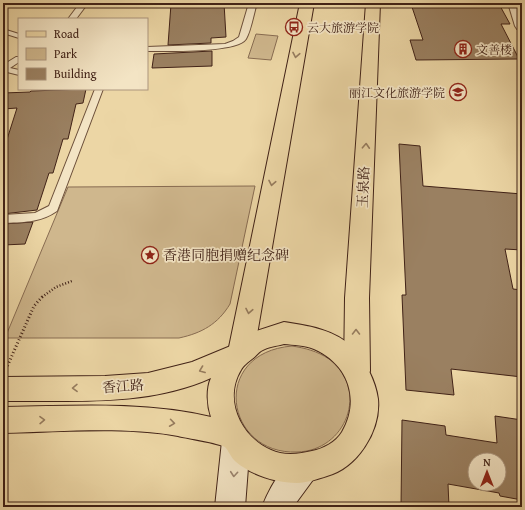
<svg xmlns="http://www.w3.org/2000/svg" width="525" height="510" viewBox="0 0 525 510" font-family="'Gentium Book Plus','Noto Serif SC',serif">
	<style>
		.green { fill: #cfb78d; stroke: #886c52 }
		.building { fill: #9a8061; stroke: #412217; fill-rule: evenodd }
		.lines { fill: none; stroke-linecap: round; stroke-linejoin: round }
		.lane-casing { stroke: #6c4f3a; stroke-width: 2 }
		.street-casing { stroke: #6c4f3a; stroke-width: 2 }
		.secondary-casing { stroke: #412217; stroke-width: 2 }
		.primary-casing { stroke: #412217; stroke-width: 2 }
		.highway-casing { stroke: #412217; stroke-width: 2 }
		.path-far1 { stroke: #412217; stroke-width: 2.5; stroke-dasharray: 1 2; stroke-linecap: butt }
		.path { stroke: #412217; stroke-width: 3; stroke-dasharray: 1 2.5; stroke-linecap: butt }
		.lane { fill: #f3e4c4; fill-rule: evenodd }
		.street { fill: #f3e4c4; fill-rule: evenodd }
		.secondary { fill: #f3e4c4; fill-rule: evenodd }
		.primary { fill: #ecd6a5; fill-rule: evenodd }
		.highway { fill: #ecd6a5; fill-rule: evenodd }
		.oneway { stroke: #967c5e }
		.oneway2 { stroke: #9a836e }
		.labels { text-anchor: middle; dominant-baseline: central; stroke-width: 3.5; stroke-linejoin: round; paint-order: stroke }
		.far-poi-label { font-size: 12px; fill: #412217; stroke: #f3e4c4; text-anchor: start }
		.street-label { font-size: 14px; fill: #412217; stroke: #f3e4c4 }
		.poi-label { font-size: 14px; fill: #412217; stroke: #f3e4c4; text-anchor: start }
	</style>
	<rect width="100%" height="100%" fill="#ecd6a5"/>
	<filter id="stains"><feTurbulence type="fractalNoise" baseFrequency=".005" numOctaves="4"/><feColorMatrix values="0 0 0 0 .2 0 0 0 0 .09 0 0 0 0 .02 0 0 0 .5 -.17"/></filter>
	<radialGradient id="worn" r=".72"><stop offset=".6" stop-color="#630" stop-opacity="0"/><stop offset="1" stop-color="#630" stop-opacity=".3"/></radialGradient>
	<!-- green -->
	<path class="green" d="M256,34L278,36L271,60L248,58Z
		M255,186L230,304C218,324 202,333 179,338H5L68,187Z
		M292,346C305,348 317,351 329,359C370,390 346,451 297,452C225,455 209,353 292,346Z"/>
	<!-- building -->
	<path class="building" d="M224,3L226,37L211,38V43L168,45L171,4Z
		M411,4H499L510,24H501L519,59L416,60L410,40H423Z
		M212,51V66L152,68L154,54Z
		M86,89L83,103L76,104L68,139H63L53,173H49L37,210L3,214V152L17,108L3,109V93L30,92L31,91Z
		M399,144L420,146L423,186L522,194V250L505,249L513,289L522,290V377L451,369L454,395L406,390L402,295H406Z
		M33,222L25,244L3,245V224Z
		M495,416L522,420V500L500,496L499,493L448,484L449,507H401L402,420L445,426L446,435L497,443ZM475,460H499V484H475Z"/>
	<g class="lines">
		<!-- lane casing -->
		<g class="lane-casing">
			<path id="lane" d="M80,3H88L76,19H68Z
				M249,3H257C254,12 251,31 246,39C237,53 165,51 147,51V47L225,44L233,41L239,37Z
				M3,29L19,34V38L3,33Z
				M16,57H19V62L10,68L19,70V75L3,71V65Z
				M95,89H103L57,211C40,223 22,222 3,223V215L35,213L49,206Z"/>
		</g>
		<!-- street casing -->
		<g class="street-casing">
			<path id="street" d="M508,3H522V30L517,29L515,26Z"/>
		</g>
		<!-- secondary casing -->
		<g class="secondary-casing">
			<path id="secondary" d="M236,427L246,431L250,441L245,507H215L222,441L226,431Z
				M305,453L315,457L319,467L315,477L293,507H262C270,487 284,461 305,453Z"/>
		</g>
		<!-- primary casing -->
		<g class="primary-casing">
			<path id="primary" d="M284,322C308,326 333,329 351,346C364,357 376,382 378,399C381,431 357,468 327,476C318,479 306,483 297,483C276,483 252,475 236,462C231,458 229,451 225,447C219,443 186,438 178,436C123,426 59,432 3,433V407C73,406 143,401 211,417C207,405 206,389 211,378C147,407 72,400 3,401V377L105,376L148,373L192,362L233,345L244,335ZM284,344C293,345 305,345 314,349C348,364 361,399 342,432C336,442 323,449 312,451C300,454 283,456 271,450C241,437 223,400 241,370C243,366 248,362 252,359C255,357 258,353 261,351C267,347 277,346 284,344Z"/>
		</g>
		<!-- highway casing -->
		<g class="highway-casing">
			<path id="highway" d="M300,3H314L254,352L250,360L241,363L232,360L228,352Z
				M366,3H380L369,298L370,371L366,379L357,383L348,379L344,371L345,298Z"/>
		</g>
		<!-- path-far1 -->
		<path class="path-far1" d="M226,255L240,256
			M42,297L56,287L72,281"/>
		<!-- path -->
		<path class="path" d="M6,369L34,306L43,296"/>
		<!-- lane -->
		<use href="#lane" class="lane"/>
		<!-- street -->
		<use href="#street" class="street"/>
		<!-- secondary -->
		<use href="#secondary" class="secondary"/>
		<!-- primary -->
		<use href="#primary" class="primary"/>
		<!-- highway -->
		<use href="#highway" class="highway"/>
	</g>
	<!-- one-way arrows -->
	<defs><path id="oneway-chevron" d="M-2-3.5L2.5 0L-2 3.5" fill="none" stroke-width="1.6" stroke-linecap="round" stroke-linejoin="round"/></defs>
	<g class="oneway">
		<use href="#oneway-chevron" transform="translate(296 55) rotate(101)"/>
		<use href="#oneway-chevron" transform="translate(366 146) rotate(-87)"/>
		<use href="#oneway-chevron" transform="translate(272 183) rotate(101)"/>
		<use href="#oneway-chevron" transform="translate(249 311) rotate(101)"/>
		<use href="#oneway-chevron" transform="translate(356 332) rotate(-90)"/>
		<use href="#oneway-chevron" transform="translate(202 370) rotate(159)"/>
		<use href="#oneway-chevron" transform="translate(75 388) rotate(179)"/>
		<use href="#oneway-chevron" transform="translate(42 420) rotate(-1)"/>
		<use href="#oneway-chevron" transform="translate(172 423) rotate(8)"/>
	</g>
	<use class="oneway2" href="#oneway-chevron" transform="translate(234 474) rotate(95)"/>
	<!-- icons -->
	<defs>
		<g id="bus-ring" transform="scale(0.9)"><circle r="9.5" fill="#f3e4c4" stroke="#8f2418" stroke-width="1.5"/><path d="M-5-6H5V4H4V6H2V4H-2V6H-4V4H-5ZM-3.5-4V0h7V-4ZM-3.5 1.2v1.5H-2V1.2ZM2 1.2v1.5H3.5V1.2Z" fill="#8f2418"/></g>
		<g id="building-ring" transform="scale(0.9)"><circle r="9.5" fill="#f3e4c4" stroke="#8f2418" stroke-width="1.5"/><path d="M-4-6H4V6H1V3H-1V6H-4ZM-2.5-4.3h1.7v1.8h-1.7ZM.8-4.3h1.7v1.8H.8ZM-2.5-1h1.7V.8h-1.7ZM.8-1h1.7V.8H.8Z" fill="#8f2418"/></g>
		<g id="university-ring" transform="scale(0.9)"><circle r="9.5" fill="#f3e4c4" stroke="#8f2418" stroke-width="1.5"/><path d="M0-5L7-2L0 1L-7-2ZM-4 1L0 2.5L4 1V4Q0 6-4 4Z" fill="#8f2418"/></g>
		<g id="sight-ring" transform="scale(0.9)"><circle r="9.5" fill="#f3e4c4" stroke="#8f2418" stroke-width="1.5"/><path d="M0-6L1.8-2.2L6-1.7L2.9 1.2L3.7 5.4L0 3.3L-3.7 5.4L-2.9 1.2L-6-1.7L-1.8-2.2Z" fill="#8f2418"/></g>
	</defs>
	<g fill-rule="evenodd">
		<use href="#bus-ring" x="294" y="27"/>
		<use href="#building-ring" x="463" y="49"/>
		<use href="#university-ring" x="458" y="92"/>
		<use href="#sight-ring" x="150" y="255"/>
	</g>
	<g class="labels">
		<!-- far-poi labels -->
		<g class="far-poi-label">
			<text x="307" y="27">云大旅游学院</text>
			<text x="476" y="49">文善楼</text>
			<text x="445" y="92" text-anchor="end">丽江文化旅游学院</text>
		</g>
		<!-- street labels -->
		<g class="street-label">
			<text transform="translate(363 187) rotate(-87)">玉泉路</text>
			<text transform="translate(123 386) rotate(-4)">香江路</text>
		</g>
		<!-- poi labels -->
		<g class="poi-label">
			<text x="163" y="255">香港同胞捐赠纪念碑</text>
		</g>
	</g>
	<!-- margin -->
	<rect width="525" height="510" fill="none" stroke="#ecd6a5" stroke-width="16"/>
	<rect x="4" y="4" width="517" height="502" fill="none" stroke="#412217" stroke-width="2"/>
	<rect x="8" y="8" width="509" height="494" fill="none" stroke="#412217"/>
	<!-- legend -->
	<rect x="18" y="18" width="130" height="72" fill="#f3e4c4" stroke="#ac967f"/>
	<rect x="26" y="31" width="20" height="6" fill="#ecd6a5" stroke="#ac967f"/>
	<text x="54" y="38" font-size="12" fill="#412217">Road</text>
	<rect x="26" y="48" width="20" height="12" fill="#cfb78d" stroke="#ac967f"/>
	<text x="54" y="58" font-size="12" fill="#412217">Park</text>
	<rect x="26" y="68" width="20" height="12" fill="#9a8061" stroke="#ac967f"/>
	<text x="54" y="78" font-size="12" fill="#412217">Building</text>
	<!-- north arrow -->
	<g transform="translate(487 472)"><circle r="19" fill="#f3e4c4" stroke="#ac967f"/>
	<path d="M0-3L7 15L0 10L-7 15Z" fill="#8f2418"/>
	<text y="-6" font-size="11" font-weight="bold" text-anchor="middle" fill="#412217">N</text>
	</g>
	<rect width="100%" height="100%" filter="url(#stains)"/>
	<rect width="100%" height="100%" fill="url(#worn)"/>
</svg>
